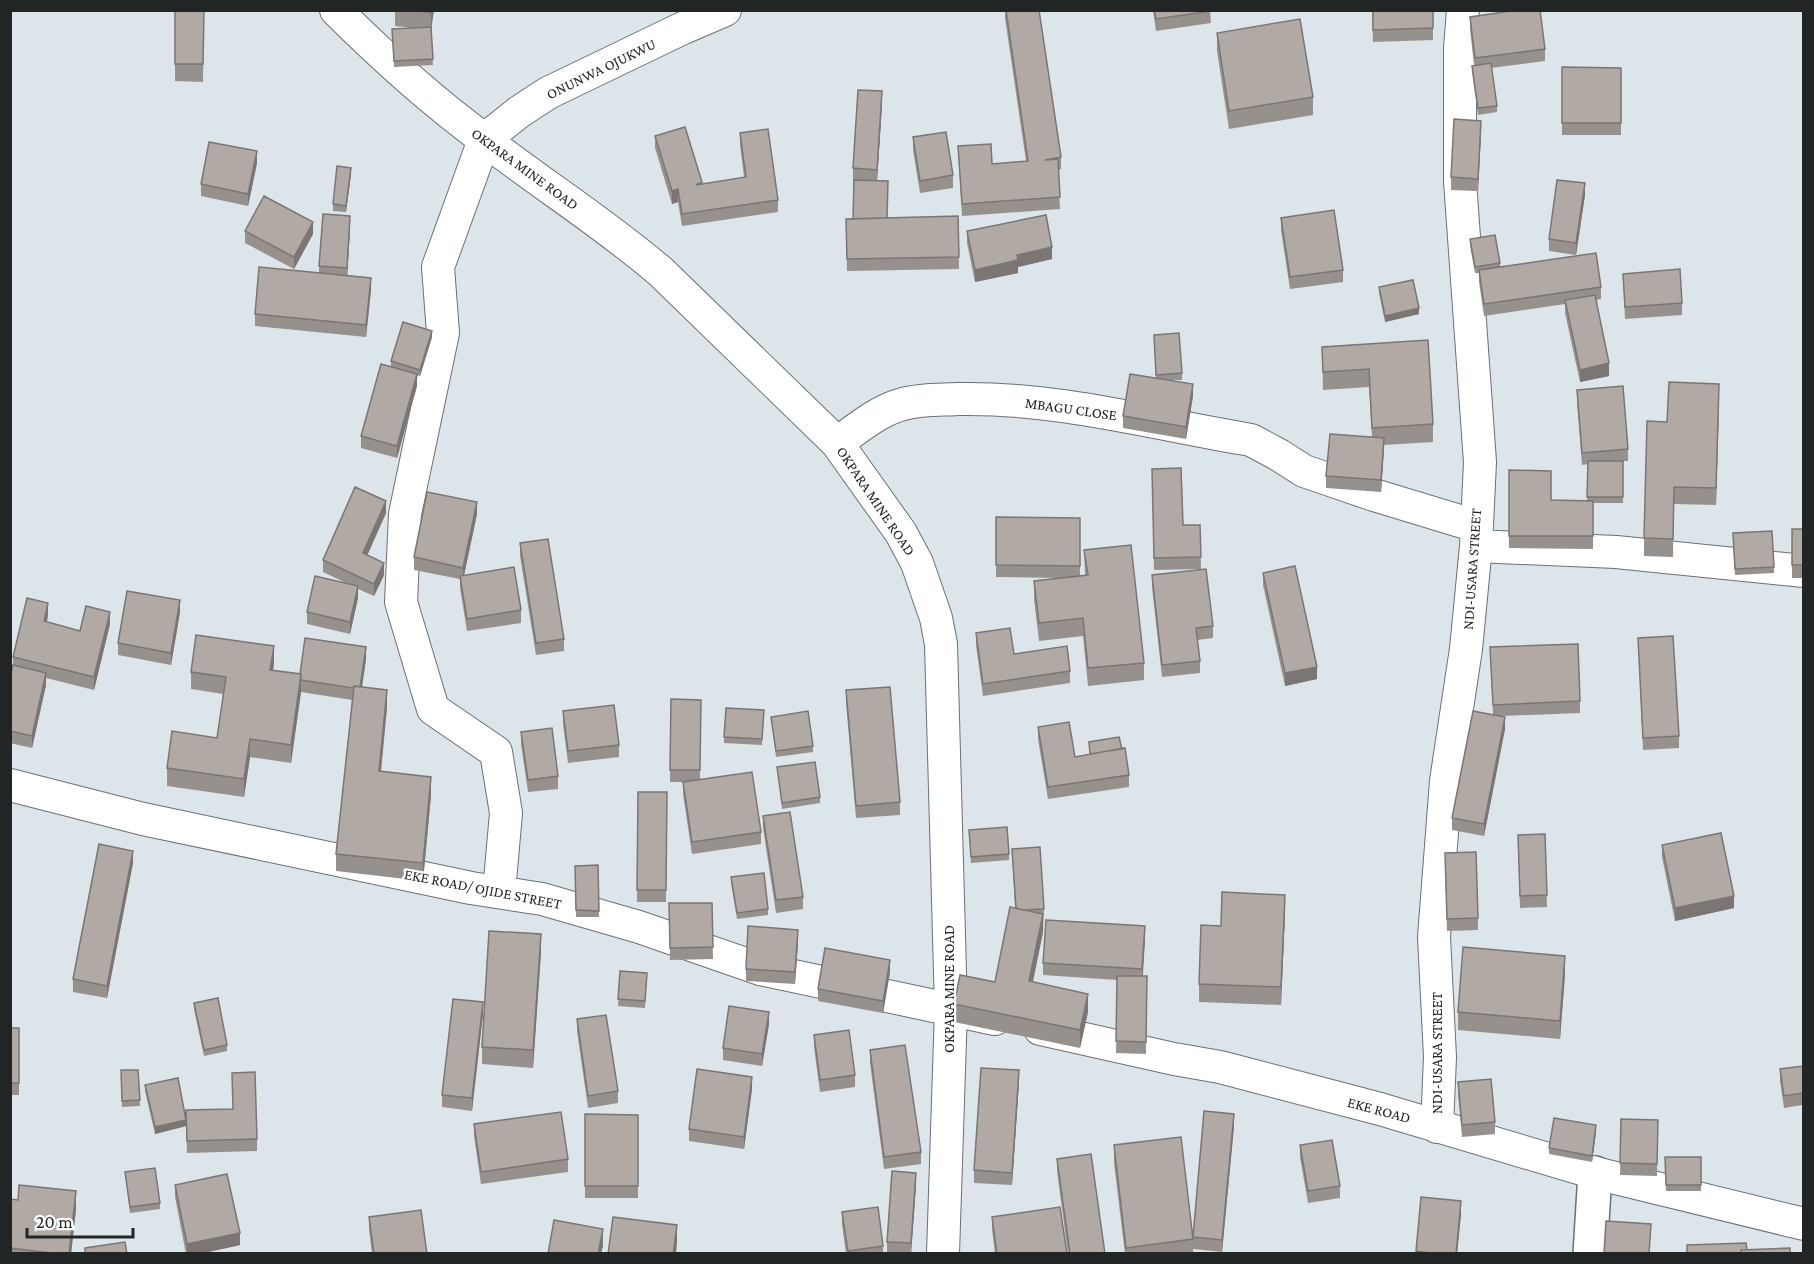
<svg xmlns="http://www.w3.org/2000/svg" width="1814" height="1264" viewBox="0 0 1814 1264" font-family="'Crimson Pro',serif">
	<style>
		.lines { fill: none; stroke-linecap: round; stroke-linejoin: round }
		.minor-casing { stroke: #6a7175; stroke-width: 34 }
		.secondary-casing { stroke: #6a7175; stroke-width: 36 }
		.minor { stroke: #fff; stroke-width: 32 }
		.secondary { stroke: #fff; stroke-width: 33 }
		.wall { fill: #97918d }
		.shaded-wall { fill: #7b7673 }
		.building { fill: #b0a9a4; stroke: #7b7673; stroke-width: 1.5 }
		.labels { text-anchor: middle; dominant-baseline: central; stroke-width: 4.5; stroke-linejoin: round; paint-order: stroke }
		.street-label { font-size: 15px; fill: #222526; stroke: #fff }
	</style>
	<rect width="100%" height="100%" fill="#dce5e9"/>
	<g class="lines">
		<!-- minor casing -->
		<g class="minor-casing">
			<path id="minor" d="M336,10C383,57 432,101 485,140C543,185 605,224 661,272L837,443L901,533L917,563L936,618L941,644L951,1009L943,1254
				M837,443C857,429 879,410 903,404C921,399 940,400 958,399C1057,397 1154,424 1251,440L1279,455L1304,471L1374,495L1476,526
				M1476,546L1616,552L1804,571
				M10,785L143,819L471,888L542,899L639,927L760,969L995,1019
				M499,892L506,813L496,752L433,709L401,602L405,514L443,333L438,267L484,140L519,112L548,93L683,28L725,10
				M1040,1029L1174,1059L1220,1067L1380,1109L1595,1173L1804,1224
				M1437,1127L1440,1057L1434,937L1446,781L1466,649L1476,546L1480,462L1460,181V48L1463,10"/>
		</g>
		<!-- secondary casing -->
		<g class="secondary-casing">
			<path id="secondary" d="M1590,1254L1595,1173"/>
		</g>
		<!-- minor -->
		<use href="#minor" class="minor"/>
		<!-- secondary -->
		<use href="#secondary" class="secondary"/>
	</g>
	<!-- wall -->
	<path class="wall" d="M112,10H204L203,82L175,81V12Z
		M395,10H434L431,30L433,65L394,67L392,29L414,28L395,26Z
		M1005,10H1039L1061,157V169L1058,170L1060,209L962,216L958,146L992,164L1026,161L1005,18Z
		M1153,10H1210L1211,23L1156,31Z
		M1372,10H1433V40L1373,42Z
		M1470,17L1545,49V61L1491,68L1497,106V112L1478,115L1472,72V66L1474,65L1470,29Z
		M1217,33L1313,97V115L1229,129L1217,51Z
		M1562,67L1621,68V135H1562Z
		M882,104L877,181L887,218L958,216L959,269L847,271L846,219H853V168Z
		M740,133L778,200V212L682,226L678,202L672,204L655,148V136L702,184L744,177L740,145Z
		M1481,133L1478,191L1451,190V177Z
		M913,137L953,175V188L920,193L913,150Z
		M257,163L248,206L201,196V184Z
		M351,174L346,212L333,211V204Z
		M1585,195L1576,255L1549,251V239Z
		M1281,218L1343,270V282L1290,289L1281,230Z
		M350,228L347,276L371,290L366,337L255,326V314L319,273V266Z
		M245,231L313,234L294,269L245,243Z
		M967,231L1052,259L1018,267V273L975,282L967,243Z
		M1470,239L1500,263V267L1601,287V299L1596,300L1609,376L1580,382L1565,313V304L1484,316L1479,282V273H1475L1470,246Z
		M1623,274L1682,303V315L1625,319Z
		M1379,287L1419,314L1385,322L1379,293Z
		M432,337L420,376L417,375V386L397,458L361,448V436L391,366V361Z
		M1428,340L1433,424V442L1384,445L1381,492L1326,488V476L1372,437L1369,387L1323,390L1322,347Z
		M1154,341L1182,373V380H1170L1193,396L1186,439L1123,428V416L1156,378Z
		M1577,390L1628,449V461H1623V503H1593V549L1509,548V470L1551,500L1587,501L1588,464L1582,465L1577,402Z
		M1719,402L1716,505L1674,504L1673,557L1644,556V538L1667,422Z
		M1152,469L1183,525H1200L1201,569L1154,570Z
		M386,513L367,555L384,575L374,596L358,589V598L350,634L307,624V612L346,583L323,572V560Z
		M477,514L464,575L521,610V623L467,631L460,588V579L414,570V557Z
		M996,517L1080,518V576L1085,575L1084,550L1144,663V680L1088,686L1083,636L1039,641L1034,599V581L1059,578L996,577Z
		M1792,529H1803V578H1792Z
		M1733,540L1774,567V573L1735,575Z
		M520,543L564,639V651L536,655L520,556Z
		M1263,573L1317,679L1285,686L1263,585Z
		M1152,575L1213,626V638L1197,640L1200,661V673L1162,677L1152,587Z
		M180,612L171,665L118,655V643Z
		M48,615L47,622L80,631L110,624L94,690L46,678V685L32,748L10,743V677L13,666V657Z
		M976,633L1014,654L1070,671V683L983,696L976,645Z
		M1638,638L1679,736V748L1643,750Z
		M1490,647L1580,701V713L1502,716L1505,729L1484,836L1452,830V818L1493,715Z
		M366,659L362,687L387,707L381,772L431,795L423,881L336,871V854L352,700L301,692L291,763L250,757L244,797L167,786V768L217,738L223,694L191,689V672L274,664L273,670L300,674Z
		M846,690L900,802V815L856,818L846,702Z
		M671,699L701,700L700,780L761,832V844L692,854L683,794V782H670Z
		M764,710L762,745L724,743V737Z
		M563,711L619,745V757L568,763L563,724Z
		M771,717L813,746V752L776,757Z
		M1038,727L1075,757L1089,754V742L1122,749L1129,775V787L1048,799L1038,739Z
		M521,732L558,776V789L528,792L521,744Z
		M777,767L820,797V803L782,809Z
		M638,792H667L666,902H637Z
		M763,816L803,897V909L776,913L763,828Z
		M969,830L1009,854V860L971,863Z
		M1545,834L1547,907L1520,908L1518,835Z
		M1662,845L1734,908L1675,921L1662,857Z
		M1012,849L1044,909L1043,932L1033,982L1088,1012L1080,1048L954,1022V1004L995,982L1015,908Z
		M133,863L107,998L73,992V979Z
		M598,865L599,917H576L575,866Z
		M1445,865L1478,918V930L1447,931Z
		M731,877L768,909V915L737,919L731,883Z
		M669,903H712L713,959L670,960Z
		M1285,913L1281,1005L1199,1002V984L1221,926Z
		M1145,938L1143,976H1147L1146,1054L1116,1053L1117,980L1043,975V963Z
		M798,942L795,984L746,981V969Z
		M541,952L533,1068L482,1064V1047Z
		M620,971L647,973L645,1008L618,1006Z
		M890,972L883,1013L818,1001V989Z
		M1565,974L1560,1039L1458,1030V1012Z
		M194,1003L227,1045V1051L204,1056L194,1009Z
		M483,1014L472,1111L442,1107V1095Z
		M577,1019L618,1091V1103L588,1108L577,1031Z
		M769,1024L762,1066L723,1060V1048Z
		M10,1028H19V1095H10Z
		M814,1035L855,1075V1087L820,1092L814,1047Z
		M870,1050L921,1152V1164L884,1169L870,1063Z
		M1803,1066V1105L1784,1108L1780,1081V1069Z
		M138,1070L140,1106L122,1107L121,1077Z
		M1019,1082L1012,1185L974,1183V1170Z
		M1458,1082L1495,1122V1134L1462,1137L1458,1094Z
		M145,1085L186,1120L257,1139V1151L187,1153L186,1126L155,1134L145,1091Z
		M752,1089L744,1149L689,1141V1129Z
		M585,1114L638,1115V1198H585Z
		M1621,1119L1658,1120L1657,1176L1620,1175Z
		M474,1124L568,1159V1172L481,1184L474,1136Z
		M1234,1126L1222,1252L1193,1249V1254H1125L1114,1163V1145L1193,1234Z
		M1596,1132L1592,1162L1549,1154V1148Z
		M1300,1145L1340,1186V1198L1308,1203L1300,1157Z
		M1665,1157H1701V1191H1666Z
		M1057,1159L1105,1254H1068L1057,1171Z
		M125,1172L160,1203V1209L130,1213Z
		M175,1185L240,1245L199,1254H186L175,1197Z
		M916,1185L911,1254H887V1242Z
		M1421,1197L1461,1214L1457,1254H1416Z
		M10,1199L76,1209L71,1254H10Z
		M842,1212L883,1246V1254H846L842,1224Z
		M369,1217L427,1254H372L369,1229Z
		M992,1217L1067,1254H995L992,1229Z"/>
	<!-- shaded-wall -->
	<path class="shaded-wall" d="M432,10H434L431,30V13Z
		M882,91V104L877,182V170Z
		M1481,121V133L1478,191V179Z
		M257,151V163L248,206V194Z
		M351,168V174L346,212V206Z
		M1585,183V195L1576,255V243Z
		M678,189V202L672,204V191Z
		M350,216V228L347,280V268Z
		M313,222V234L294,269V257Z
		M1052,247V259L1018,267V273L975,282V270L1017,255Z
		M371,278V290L366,337V325Z
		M1419,308V314L1385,322V316Z
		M432,331V337L420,376V370Z
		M1609,363V376L1580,382V370Z
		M417,374V386L397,458V446Z
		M1193,384V396L1186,439V427Z
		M1719,384V402L1716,505V488Z
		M1384,438V450L1381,492V480Z
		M386,501V513L363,565V553Z
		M477,502V514L463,580V568Z
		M384,563V575L374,596V584Z
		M358,586V598L350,634V622Z
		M180,600V612L171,665V653Z
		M48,603V615L44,634V621Z
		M110,612V624L94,690V677Z
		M274,646V664L270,687V670Z
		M366,647V659L360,701V689Z
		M1317,667V679L1285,686V673Z
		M46,673V685L32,748V736Z
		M301,674V692L291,763V745Z
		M387,690V707L379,789V771Z
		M1505,717V729L1484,836V824Z
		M250,739V757L244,797V779Z
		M431,777V795L423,881V863Z
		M133,851V863L107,998V986Z
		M1285,895V913L1281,1005V987Z
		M1734,896V908L1675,921V908Z
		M1043,914V932L1029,999V981Z
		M1145,926V938L1142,982V969Z
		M798,930V942L795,984V972Z
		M541,934V952L533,1068V1050Z
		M1565,956V974L1560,1039V1021Z
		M890,960V972L883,1013V1001Z
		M1088,994V1012L1080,1048V1030Z
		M483,1002V1014L472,1111V1098Z
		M769,1012V1024L762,1066V1054Z
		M1019,1070V1082L1012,1185V1173Z
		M752,1077V1089L744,1149V1137Z
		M1234,1114V1126L1222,1252V1240Z
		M186,1120V1126L155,1134V1127Z
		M1596,1125V1132L1592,1162V1156Z
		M916,1173V1185L911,1254V1243Z
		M76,1191V1209L71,1254H69Z
		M1461,1201V1214L1457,1254H1456Z
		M677,1225V1243L676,1254H673Z
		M603,1229V1246L601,1254H598Z
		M240,1233V1245L199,1254H187V1244Z"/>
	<!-- building -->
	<path class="building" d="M175,10H204L203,64H175Z
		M415,10H432L431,13Z
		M1006,10H1039L1061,157L1045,160L1058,159L1060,197L962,204L958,146L991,144L992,164L1028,161Z
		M1154,10H1210L1211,11L1156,19Z
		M1373,10H1433V28L1373,30Z
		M1518,10H1540L1545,49L1475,58L1470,17Z
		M1300,19L1313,97L1229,111L1217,33Z
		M431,27L433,59L394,61L392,29Z
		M1491,63L1497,106L1478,108L1472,66Z
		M1562,67L1621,68V123H1562Z
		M858,90L882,91L877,170L853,168Z
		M1454,119L1481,121L1478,179L1451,177Z
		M685,127L702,182L696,185L746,177L740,133L768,129L778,200L682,214L678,189L672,191L655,136Z
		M946,132L953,175L920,181L913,137Z
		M209,142L257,151L248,194L201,184Z
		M337,166L351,168L346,206L333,204Z
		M854,180L888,181L887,218L853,219Z
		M1557,180L1585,183L1576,243L1549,239Z
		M264,196L313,222L294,257L245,231Z
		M1334,210L1343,270L1290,277L1281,218Z
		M323,214L350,216L347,268L319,266Z
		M1046,215L1052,247L1017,255L1018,260L975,270L967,231Z
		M958,216L959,257L847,259L846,219Z
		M1495,235L1500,263L1475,267L1470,239Z
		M1596,253L1601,287L1484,304L1479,270Z
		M259,267L371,278L366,325L255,314Z
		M1680,269L1682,303L1625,307L1623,274Z
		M1413,280L1419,308L1385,316L1379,287Z
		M1595,295L1609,363L1580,370L1565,300Z
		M403,322L432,331L420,370L391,361Z
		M1179,333L1182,373L1156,375L1154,335Z
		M1428,340L1433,424L1372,428L1369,369L1323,372L1322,347Z
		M381,364L417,374L397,446L361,436Z
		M1130,374L1193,384L1186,427L1123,416Z
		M1669,382L1719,384L1716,488L1674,487L1673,539L1644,538L1647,421L1667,422Z
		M1623,386L1628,449L1582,453L1577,390Z
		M1330,434L1384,438L1381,480L1326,476Z
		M1588,461H1623V497H1587Z
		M1181,468L1183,525H1200L1201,557L1154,558L1152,469Z
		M1509,470L1551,471V500L1593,501V536H1509Z
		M355,487L386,501L363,553L384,563L374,584L323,560Z
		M427,492L477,502L463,568L414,557Z
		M996,517L1080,518V566L996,565Z
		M1792,529H1803V565H1792Z
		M1772,531L1774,567L1735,569L1733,533Z
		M548,539L564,639L536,643L520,543Z
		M1131,545L1144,663L1088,668L1083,618L1039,623L1034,581L1088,575L1084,550Z
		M1295,566L1317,667L1285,673L1263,573Z
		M514,567L521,610L467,619L460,576Z
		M1206,569L1213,626L1196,628L1200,661L1162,665L1152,575Z
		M315,576L358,586L350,622L307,612Z
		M127,591L180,600L171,653L118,643Z
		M27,598L48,603L44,621L80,631L86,606L110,612L94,677L13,657Z
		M1010,628L1014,654L1067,646L1070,671L983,684L976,633Z
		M196,635L274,646L270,670L301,674L291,745L250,739L244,779L167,768L172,731L217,738L226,677L191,672Z
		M1673,636L1679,736L1643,738L1638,638Z
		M305,638L366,647L360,687L354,686L353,688L301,680V674H300Z
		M1578,644L1580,701L1493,705L1490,647Z
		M13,665L46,673L32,736L10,731V677Z
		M354,686L387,690L379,771L431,777L423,863L336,854Z
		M890,687L900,802L856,806L846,690Z
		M671,699L701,700L700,770H670Z
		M614,705L619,745L568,751L563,711Z
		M726,708L764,710L762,739L724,737Z
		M808,711L813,746L776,751L771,717Z
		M1473,711L1505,717L1484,824L1452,818Z
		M1069,722L1075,757L1125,748L1129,775L1048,787L1038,727Z
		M552,728L558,776L528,780L521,732Z
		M1119,737L1122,749L1090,754L1089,742Z
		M815,762L820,797L782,803L777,767Z
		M752,772L761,832L692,842L683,782Z
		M638,792H667L666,890H637Z
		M790,812L803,897L776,900L763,816Z
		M1007,827L1009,854L971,857L969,830Z
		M1721,833L1734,896L1675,908L1662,845Z
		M1545,834L1547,895L1520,896L1518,835Z
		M99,844L133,851L107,986L73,979Z
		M1040,847L1044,909L1023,910L1016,908L1012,849Z
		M1476,852L1478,918L1447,919L1445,853Z
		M598,865L599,911L576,910L575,866Z
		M764,873L768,909L737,913L731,877Z
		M1222,892L1285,895L1281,987L1199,984L1201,925L1221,926Z
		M669,903H712L713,947L670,948Z
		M1010,907L1043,914L1029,981L1088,994L1080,1030L954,1004L960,975L995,982Z
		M1046,920L1145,926L1142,969L1043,963Z
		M748,926L798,930L795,972L746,969Z
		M489,931L541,934L533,1050L482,1047Z
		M1463,947L1565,956L1560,1021L1458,1012Z
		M825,948L890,960L883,1001L818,989Z
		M620,971L647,973L645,1001L618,999Z
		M1117,976H1147L1146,1042L1116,1041Z
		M218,998L227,1045L204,1050L194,1003Z
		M453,999L483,1002L472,1098L442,1095Z
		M729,1006L769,1012L762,1054L723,1048Z
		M606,1015L618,1091L588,1096L577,1019Z
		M10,1028H19V1083H10Z
		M849,1030L855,1075L820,1080L814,1035Z
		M905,1045L921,1152L884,1157L870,1050Z
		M1803,1066V1093L1784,1096L1780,1069Z
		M981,1068L1019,1070L1012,1173L974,1170Z
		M697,1069L752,1077L744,1137L689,1129Z
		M121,1070H138L140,1100L122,1101Z
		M255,1072L257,1139L187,1141L186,1110L233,1109L232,1073Z
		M178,1078L186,1120L155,1127L145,1085Z
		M1491,1079L1495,1122L1462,1125L1458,1082Z
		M1204,1111L1234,1114L1222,1240L1193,1237Z
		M561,1112L568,1159L481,1172L474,1124Z
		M585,1114L638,1115V1186H585Z
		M1554,1118L1596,1125L1592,1156L1549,1148Z
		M1621,1119L1658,1120L1657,1164L1620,1163Z
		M1181,1137L1193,1239L1126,1248L1114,1145Z
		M1332,1140L1340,1186L1308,1191L1300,1145Z
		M1091,1154L1105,1254H1070L1057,1159Z
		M1665,1157H1701V1185H1666Z
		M155,1168L160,1203L130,1207L125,1172Z
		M892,1171L916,1173L911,1243L887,1242Z
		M227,1174L240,1233L187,1244L175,1185Z
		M19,1185L76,1191L69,1254H60L10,1248V1199L18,1200Z
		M1421,1197L1461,1201L1456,1254H1436L1416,1251Z
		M878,1207L883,1246L848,1251L842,1212Z
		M1060,1207L1067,1254H997L992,1217Z
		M421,1210L427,1254H374L369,1217Z
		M613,1217L677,1225L673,1254H608Z
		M554,1220L603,1229L598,1254H548Z
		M1606,1221L1651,1224L1649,1254H1604Z
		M125,1242L127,1254H85V1248Z
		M1746,1243L1747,1250H1741V1254H1687V1245Z
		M1790,1248V1254H1741V1250Z"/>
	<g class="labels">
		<!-- street labels -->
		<g class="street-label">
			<text transform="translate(601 69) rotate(-26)">ONUNWA OJUKWU</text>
			<text transform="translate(525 169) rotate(36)">OKPARA MINE ROAD</text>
			<text transform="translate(1071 409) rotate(8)">MBAGU CLOSE</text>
			<text transform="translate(876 501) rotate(56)">OKPARA MINE ROAD</text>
			<text transform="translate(1472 569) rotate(-86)">NDI-USARA STREET</text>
			<text transform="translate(483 889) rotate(11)">EKE ROAD/ OJIDE STREET</text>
			<text transform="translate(949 989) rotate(-90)">OKPARA MINE ROAD</text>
			<text transform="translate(1437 1053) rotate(-90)">NDI-USARA STREET</text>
			<text transform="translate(1379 1110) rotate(15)">EKE ROAD</text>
		</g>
	</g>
	<!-- border -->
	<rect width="1814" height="1264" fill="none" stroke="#222526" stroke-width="24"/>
	<!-- scale -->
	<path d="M27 1228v9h106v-9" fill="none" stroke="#222526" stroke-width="3"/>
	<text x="36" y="1228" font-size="18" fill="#222526" stroke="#ffffff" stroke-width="4.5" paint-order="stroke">20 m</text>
</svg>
